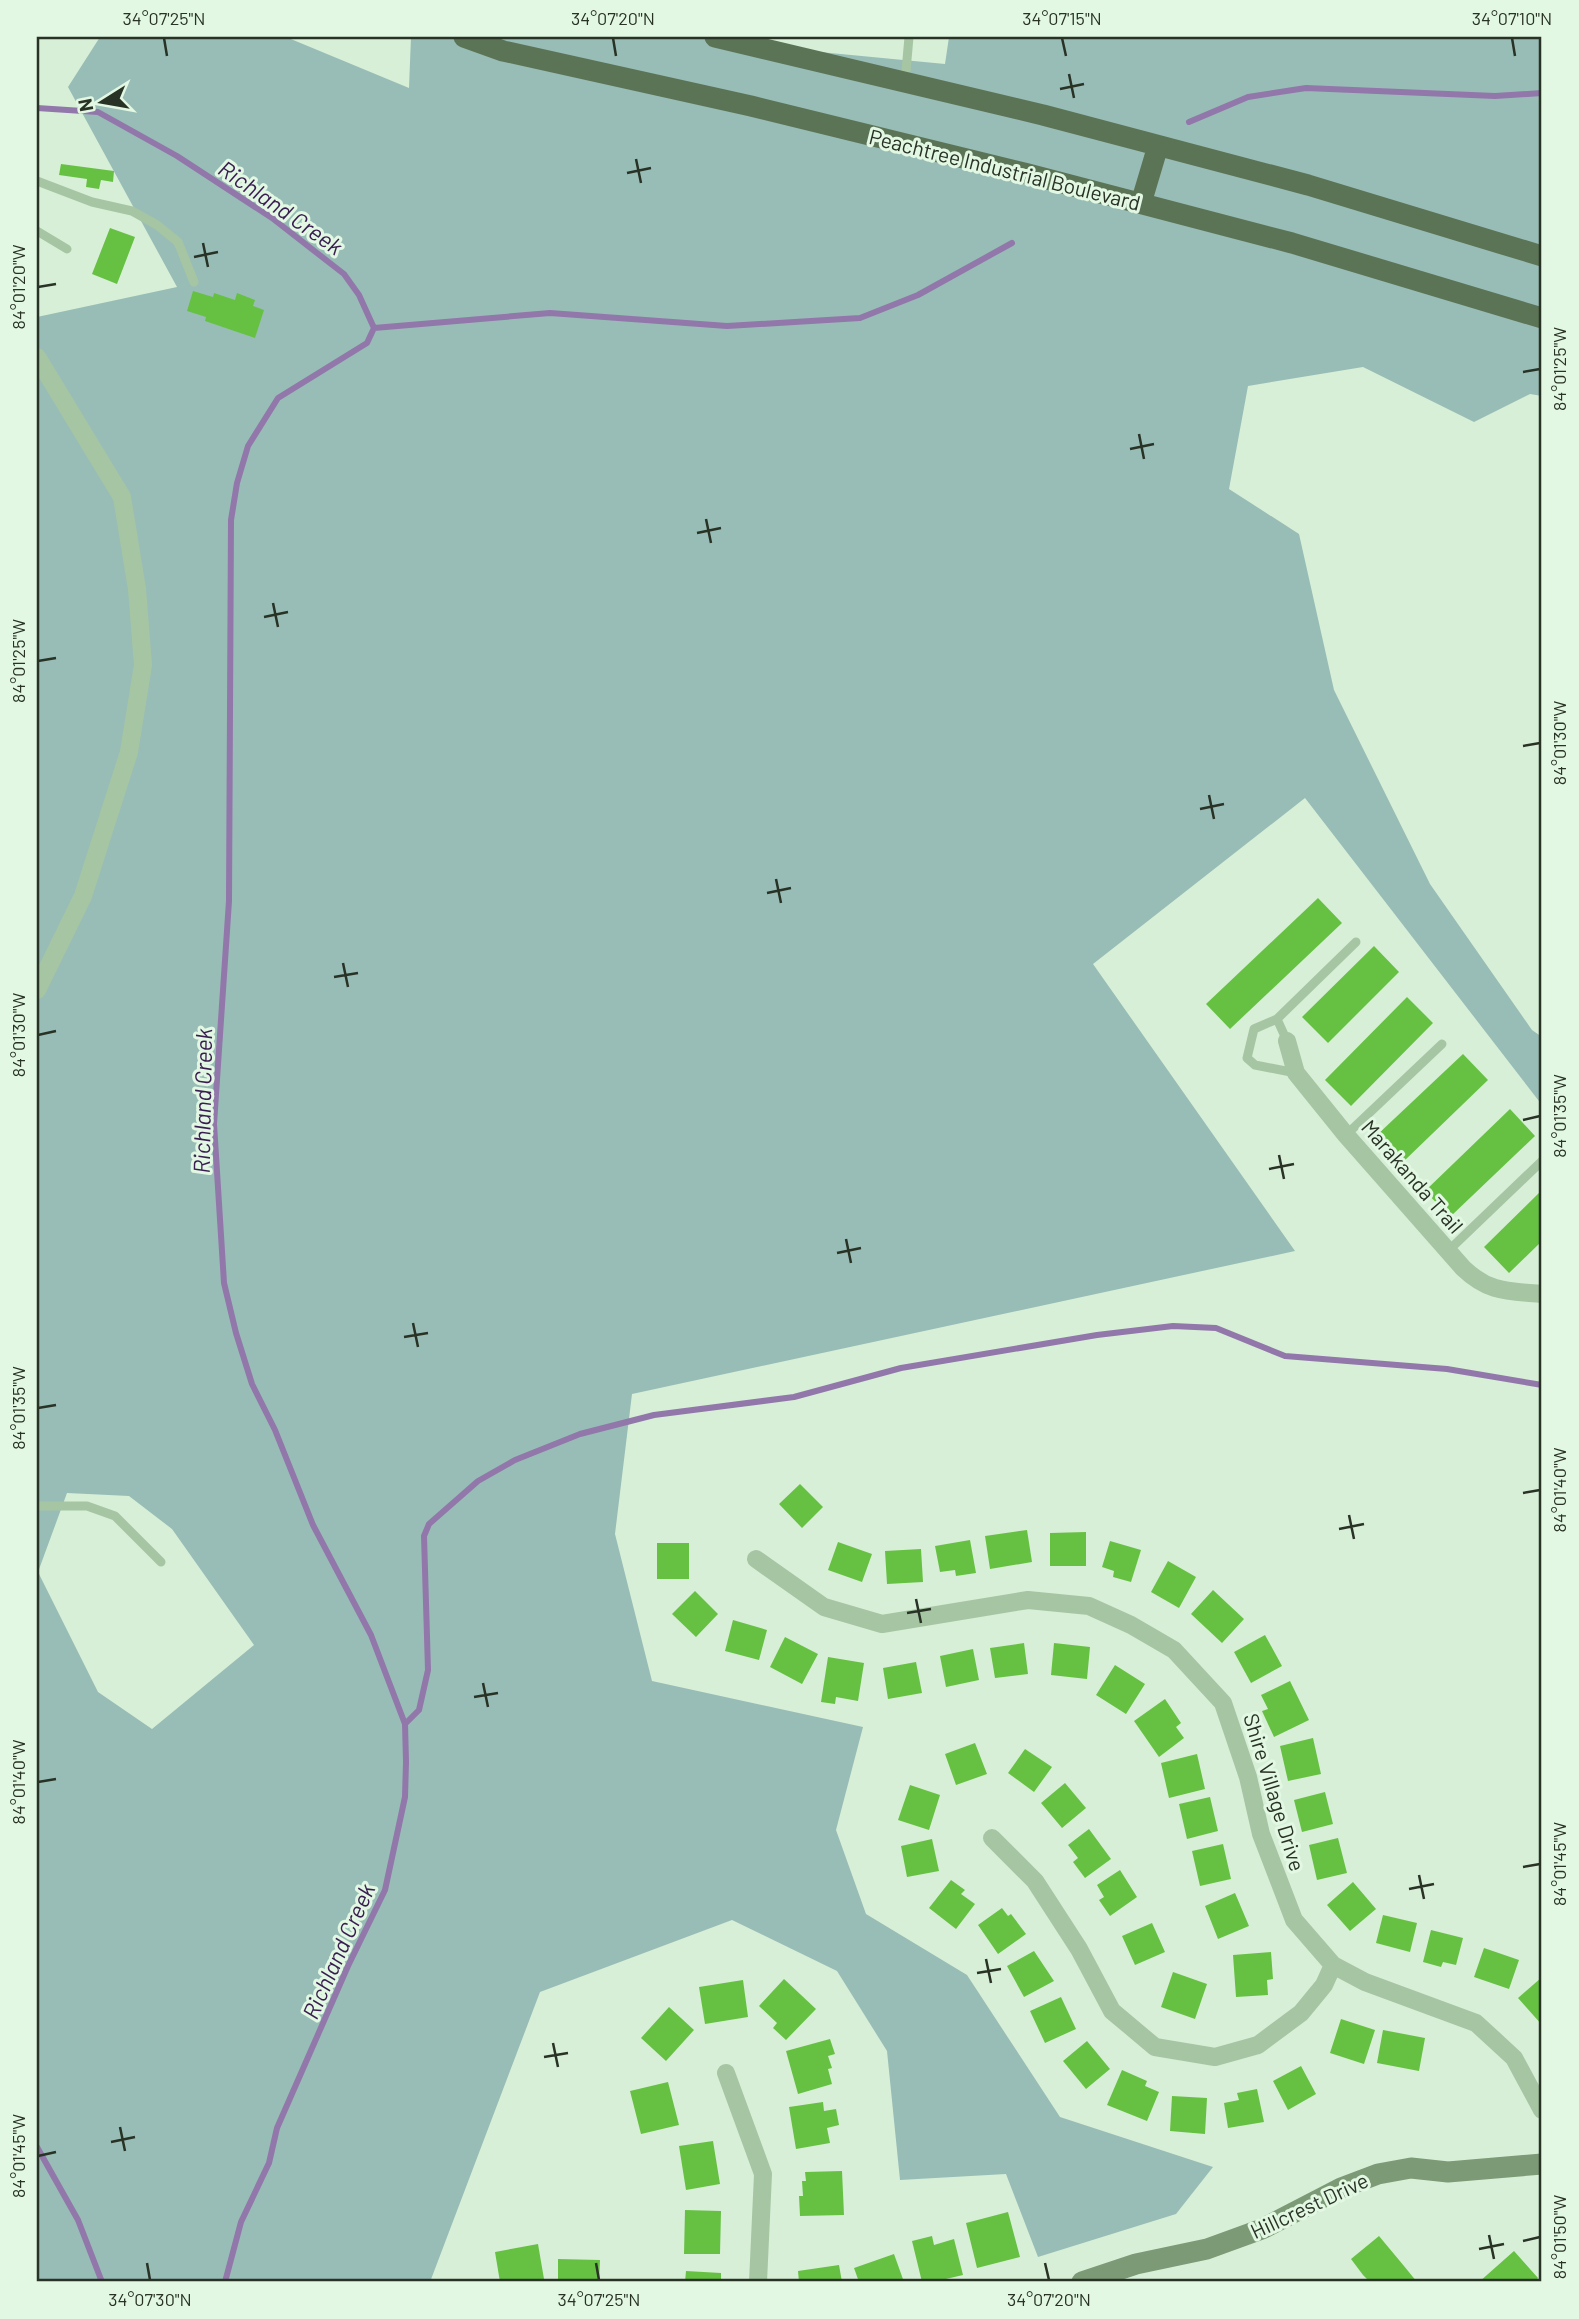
<svg xmlns="http://www.w3.org/2000/svg" width="1579" height="2319" viewBox="0 0 1579 2319" font-family="Barlow,sans-serif">
	<style>
		.green { fill: #98bdb6; fill-rule: evenodd }
		.lines { fill: none; stroke-linecap: round; stroke-linejoin: round }
		.stream { stroke: #9277ab; stroke-width: 6 }
		.building { fill: #66c143 }
		.lane { stroke: #a6c6a3; stroke-width: 9 }
		.street { stroke: #a6c6a3; stroke-width: 18 }
		.secondary { stroke: #7b9a75; stroke-width: 21 }
		.primary { stroke: #5c7456; stroke-width: 21 }
		.ticks { fill: none; stroke: #283225; stroke-width: 2.5 }
		.labels { text-anchor: middle; dominant-baseline: central; stroke-width: 6; stroke-linejoin: round; paint-order: stroke }
		.street-label { font-size: 21px; fill: #283225; stroke: #e2f8e3 }
		.water-label { font-size: 23px; font-style: italic; fill: #391d51; stroke: #e2f8e3 }
		.neatline { fill: none; stroke: #283225; stroke-width: 2.5 }
		.ticks-label { font-size: 18px; text-anchor: middle; fill: #283225 }
	</style>
	<rect width="100%" height="100%" fill="#d7efd7"/>
	<!-- green -->
	<path class="green" d="M100,37H286L409,88L411,37H735L799,50L945,64L949,37H1542V396L1530,394L1474,422L1363,367L1248,386L1229,489L1299,534L1334,690L1430,884L1532,1030L1542,1037V1105L1305,798L1093,964L1295,1251L632,1394L615,1534L652,1681L863,1727L836,1830L866,1914L967,1975L1060,2117L1213,2167L1176,2214L1038,2257L1006,2174L900,2180L887,2051L837,1971L732,1920L540,1992L430,2282H37V317L177,287L68,87ZM67,1493L129,1496L172,1529L254,1645L152,1729L98,1692L38,1572Z"/>
	<g class="lines">
		<!-- stream -->
		<path class="stream" d="M37,108L98,112L177,156L272,218L344,274L359,295L374,328L367,343L278,398L248,446L237,483L231,520L229,901L214,1124L224,1283L236,1333L252,1384L275,1430L313,1525L371,1635L405,1724L406,1762L405,1797L385,1890L348,1966L277,2128L269,2163L241,2222L225,2282
			M1189,122L1248,97L1306,88L1495,96L1542,93
			M374,328L550,313L727,326L860,318L918,295L1012,243
			M405,1724L419,1710L428,1670L424,1536L429,1524L478,1481L515,1460L580,1434L654,1415L794,1397L901,1368L1097,1335L1173,1326L1216,1328L1285,1356L1447,1369L1542,1385
			M37,2147L78,2220L102,2282"/>
	</g>
	<!-- building -->
	<path class="building" d="M61,164L114,171L113,182L101,180L99,189L86,187L87,179L59,175Z
		M110,228L135,237L117,284L92,274Z
		M193,291L213,297L214,293L235,300L237,293L255,300L253,306L264,310L255,338L205,321L206,317L187,311Z
		M1318,898L1342,923L1230,1029L1206,1004Z
		M1374,946L1399,972L1328,1043L1302,1017Z
		M1407,997L1433,1023L1351,1106L1325,1080Z
		M1463,1054L1488,1080L1403,1162L1377,1135Z
		M1510,1109L1535,1136L1450,1217L1425,1191Z
		M1542,1190V1241L1509,1273L1484,1247Z
		M800,1484L823,1507L802,1528L779,1504Z
		M1027,1530L1032,1562L990,1569L985,1536Z
		M1086,1532V1566H1050V1533Z
		M970,1540L976,1573L956,1576L955,1570L940,1572L935,1546Z
		M1110,1541L1141,1550L1131,1582L1113,1577L1114,1571L1102,1567Z
		M838,1542L872,1554L862,1582L828,1570Z
		M657,1543H689V1579H657Z
		M921,1549L923,1582L887,1584L885,1551Z
		M1168,1561L1196,1577L1179,1608L1151,1592Z
		M1213,1590L1244,1619L1222,1643L1191,1614Z
		M695,1591L718,1614L696,1637L672,1614Z
		M733,1620L767,1630L759,1660L725,1651Z
		M1265,1635L1282,1666L1251,1683L1234,1652Z
		M785,1637L818,1654L802,1684L770,1667Z
		M1024,1643L1028,1674L995,1678L990,1648Z
		M1054,1643L1090,1647L1087,1679L1051,1675Z
		M973,1649L979,1680L946,1687L940,1656Z
		M828,1657L864,1663L858,1701L836,1697L835,1704L821,1702Z
		M916,1662L922,1693L888,1699L883,1668Z
		M1115,1665L1145,1684L1126,1714L1096,1695Z
		M1290,1681L1309,1720L1274,1737L1262,1711L1268,1709L1261,1695Z
		M1165,1699L1181,1723L1176,1727L1184,1738L1159,1757L1134,1721Z
		M1313,1738L1321,1774L1288,1781L1280,1746Z
		M975,1743L987,1774L956,1785L945,1754Z
		M1025,1749L1052,1767L1034,1792L1008,1773Z
		M1197,1754L1205,1789L1169,1798L1161,1763Z
		M1065,1783L1086,1808L1062,1828L1041,1803Z
		M910,1785L940,1795L929,1830L898,1820Z
		M1325,1792L1333,1824L1302,1832L1294,1800Z
		M1210,1797L1218,1831L1187,1839L1179,1804Z
		M1089,1829L1111,1859L1085,1878L1073,1862L1078,1858L1068,1845Z
		M1338,1838L1347,1873L1317,1880L1309,1845Z
		M932,1839L939,1871L907,1877L901,1846Z
		M1223,1844L1231,1879L1200,1886L1192,1851Z
		M1120,1870L1137,1897L1110,1916L1099,1900L1104,1897L1097,1885Z
		M951,1880L965,1890L961,1894L975,1904L956,1929L929,1908Z
		M1353,1882L1376,1909L1350,1931L1327,1905Z
		M1235,1893L1249,1926L1218,1939L1205,1906Z
		M1002,1908L1008,1916L1011,1914L1026,1934L998,1954L978,1925Z
		M1383,1915L1417,1923L1410,1952L1376,1943Z
		M1152,1923L1165,1952L1135,1965L1122,1936Z
		M1431,1930L1463,1938L1456,1965L1443,1962L1441,1967L1423,1962Z
		M1484,1948L1519,1960L1509,1989L1474,1977Z
		M1034,1951L1054,1981L1024,1997L1007,1966Z
		M1271,1952L1273,1979L1267,1980L1268,1995L1236,1997L1233,1955Z
		M1173,1972L1207,1984L1195,2019L1161,2007Z
		M1541,1978L1542,1980V2025L1518,1998Z
		M784,1979L816,2009L786,2040L773,2028L777,2023L759,2006Z
		M743,1980L748,2017L705,2024L699,1987Z
		M1061,1997L1076,2029L1045,2043L1030,2011Z
		M669,2007L694,2030L666,2061L641,2038Z
		M1341,2019L1375,2030L1364,2064L1330,2053Z
		M1383,2030L1425,2038L1419,2071L1377,2063Z
		M830,2039L835,2054L828,2056L832,2068L828,2069L832,2084L798,2094L786,2051Z
		M1087,2041L1110,2069L1086,2089L1063,2061Z
		M1301,2066L1316,2094L1288,2110L1273,2081Z
		M1122,2070L1147,2081L1145,2086L1159,2092L1147,2121L1107,2105Z
		M668,2082L679,2125L641,2134L630,2091Z
		M1257,2089L1264,2122L1228,2128L1224,2103L1239,2100L1237,2093Z
		M1172,2096L1207,2098L1205,2134L1170,2131Z
		M823,2102L824,2111L836,2109L839,2125L827,2128L830,2143L796,2149L789,2107Z
		M713,2141L720,2184L686,2190L679,2146Z
		M842,2171L844,2215L800,2216L799,2196H803L802,2181H806L805,2172Z
		M685,2210L721,2211L720,2254H684Z
		M1008,2212L1020,2257L977,2268L966,2223Z
		M932,2236L934,2245L954,2239L963,2275L933,2282H922L912,2241Z
		M1379,2236L1404,2266L1417,2282H1370L1363,2275L1351,2259Z
		M538,2244L544,2279L524,2282H500L495,2252Z
		M1514,2251L1538,2278L1534,2282H1479Z
		M894,2254L904,2282H859L854,2268Z
		M558,2259L600,2260L599,2282H558Z
		M839,2265L842,2282H799L798,2271Z
		M686,2271L721,2273V2282H685Z"/>
	<g class="lines">
		<!-- lane -->
		<path class="lane" d="M905,82L909,37
			M37,181L92,202L132,211L157,225L178,242L194,282
			M37,231L67,249
			M1277,1019L1254,1029L1247,1058L1255,1065L1296,1073
			M1287,1041L1277,1019L1356,942
			M1346,1135L1442,1044
			M1448,1251L1542,1161
			M37,1506H87L115,1516L161,1562"/>
		<!-- street -->
		<path class="street" d="M37,357L122,497L137,589L143,665L129,752L83,896L37,990
			M1287,1041L1296,1073L1346,1135L1463,1268C1489,1293 1508,1291 1542,1294
			M756,1559L824,1607L882,1624L1028,1600L1089,1606L1131,1625L1174,1650L1223,1703L1248,1777L1261,1834L1294,1920L1333,1965L1365,1982L1476,2023L1514,2058L1542,2110
			M992,1838L1035,1881L1079,1949L1112,2011L1155,2047L1215,2057L1258,2045L1301,2013L1324,1985L1333,1965
			M726,2073L763,2174L758,2282"/>
		<!-- secondary -->
		<path class="secondary" d="M1082,2282L1136,2264L1207,2249L1262,2229L1341,2188L1378,2174L1411,2168L1448,2172L1542,2164"/>
		<!-- primary -->
		<path class="primary" d="M464,37L503,51L751,106L1028,174L1292,243L1542,318
			M715,37L1043,115L1308,185L1542,256
			M1141,203L1158,146"/>
	</g>
	<!-- ticks -->
	<path class="ticks" d="M164,38L167,56M613,38L616,56M1062,38L1066,56M1512,38L1515,56M1069,74L1074,98M1060,89L1084,84M636,159L641,183M627,173L651,168M203,243L208,267M194,257L218,252M38,287L56,284M1523,372L1540,369M1139,434L1144,459M1130,449L1154,444M706,519L711,543M697,533L721,528M273,603L278,627M264,617L288,612M38,661L56,658M1523,746L1540,743M1209,795L1214,819M1200,809L1224,804M776,879L781,903M767,893L791,888M343,963L348,987M334,977L358,973M38,1035L56,1031M1523,1120L1540,1116M1279,1155L1284,1179M1269,1169L1294,1164M846,1239L851,1263M837,1253L861,1248M413,1323L418,1347M404,1337L428,1333M38,1408L56,1405M1523,1493L1540,1490M1349,1515L1354,1539M1339,1529L1364,1524M916,1599L921,1623M907,1613L931,1609M483,1683L488,1707M474,1697L498,1693M38,1782L56,1779M1523,1867L1540,1864M1419,1875L1424,1899M1409,1889L1434,1884M986,1959L991,1983M977,1973L1001,1969M553,2043L558,2067M544,2057L568,2053M120,2127L125,2151M111,2142L135,2137M38,2156L56,2152M1489,2235L1494,2259M1523,2241L1540,2237M1479,2249L1504,2244M147,2263L150,2280M596,2263L599,2280M1045,2263L1049,2280"/>
	<g class="labels">
		<!-- street labels -->
		<g class="street-label">
			<text transform="translate(1005 169) rotate(14)">Peachtree Industrial Boulevard</text>
			<text transform="translate(1413 1176) rotate(49)">Marakanda Trail</text>
			<text transform="translate(1275 1792) rotate(73)">Shire Village Drive</text>
			<text transform="translate(1309 2205) rotate(-25)">Hillcrest Drive</text>
		</g>
		<!-- water labels -->
		<g class="water-label">
			<text transform="translate(281 207) rotate(35)">Richland Creek</text>
			<text transform="translate(202 1101) rotate(-89)">Richland Creek</text>
			<text transform="translate(338 1951) rotate(-66)">Richland Creek</text>
		</g>
	</g>
	<!-- border -->
	<rect width="1579" height="2319" fill="none" stroke="#e2f8e3" stroke-width="77"/>
	<!-- north arrow -->
	<g transform="translate(102 102) rotate(259)" stroke="#e2f8e3" stroke-width="5" paint-order="stroke">
	<path d="M0-5L12 26L0 18L-12 26Z" fill="#283225"/>
	<text y="-10" font-size="19" font-weight="bold" text-anchor="middle" fill="#283225">N</text>
	</g>
	<rect x="38" y="38" width="1502" height="2242" class="neatline"/>
	<g class="ticks-label">
		<text x="164" y="25">34°07'25"N</text>
		<text x="613" y="25">34°07'20"N</text>
		<text x="1062" y="25">34°07'15"N</text>
		<text x="1512" y="25">34°07'10"N</text>
		<text transform="translate(19 287) rotate(-90)" y="6">84°01'20"W</text>
		<text transform="translate(1560 369) rotate(-90)" y="6">84°01'25"W</text>
		<text transform="translate(19 661) rotate(-90)" y="6">84°01'25"W</text>
		<text transform="translate(1560 743) rotate(-90)" y="6">84°01'30"W</text>
		<text transform="translate(19 1035) rotate(-90)" y="6">84°01'30"W</text>
		<text transform="translate(1560 1116) rotate(-90)" y="6">84°01'35"W</text>
		<text transform="translate(19 1408) rotate(-90)" y="6">84°01'35"W</text>
		<text transform="translate(1560 1490) rotate(-90)" y="6">84°01'40"W</text>
		<text transform="translate(19 1782) rotate(-90)" y="6">84°01'40"W</text>
		<text transform="translate(1560 1864) rotate(-90)" y="6">84°01'45"W</text>
		<text transform="translate(19 2156) rotate(-90)" y="6">84°01'45"W</text>
		<text transform="translate(1560 2237) rotate(-90)" y="6">84°01'50"W</text>
		<text x="150" y="2306">34°07'30"N</text>
		<text x="599" y="2306">34°07'25"N</text>
		<text x="1049" y="2306">34°07'20"N</text>
	</g>
</svg>
